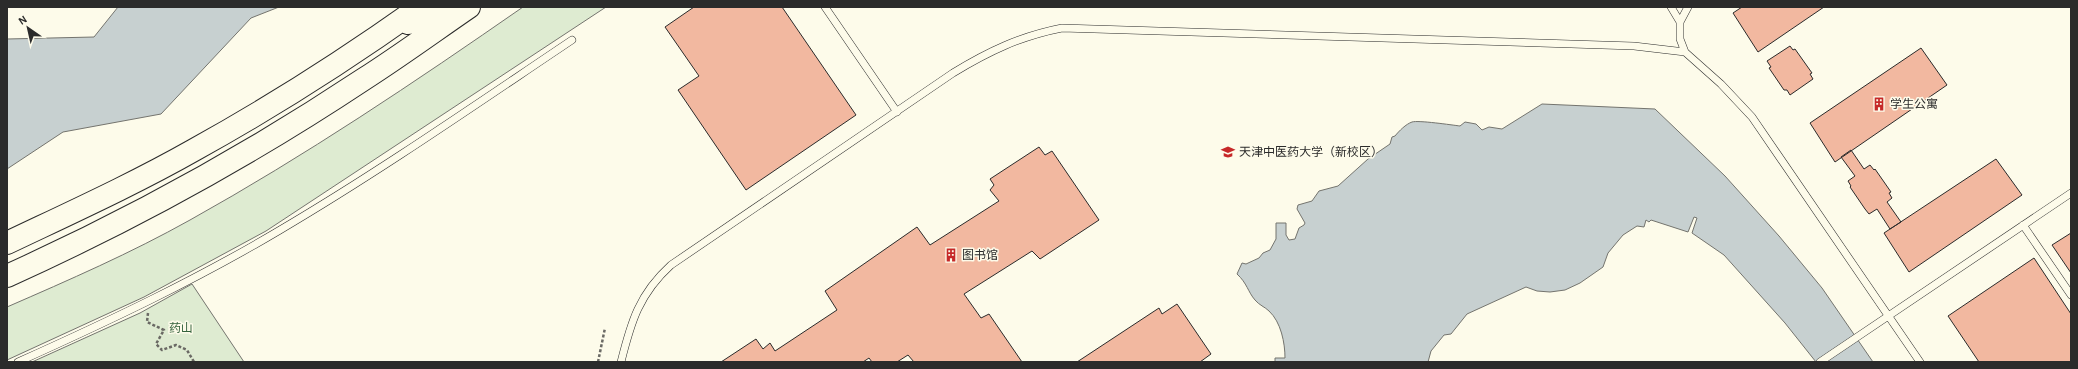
<svg xmlns="http://www.w3.org/2000/svg" width="2078" height="369" viewBox="0 0 2078 369" font-family="'Alegreya Sans','Noto Sans SC',sans-serif">
	<style>
		.green { fill: #deebd1; stroke: #74746e }
		.water { fill: #c7d0d0; stroke: #74746e }
		.building { fill: #f2b8a0; stroke: #2b2b2b }
		.lines { fill: none; stroke-linecap: round; stroke-linejoin: round }
		.service-casing { stroke: #2b2b2b; stroke-width: 8 }
		.primary-casing { stroke: #2b2b2b; stroke-width: 24 }
		.path { stroke: #6a6964; stroke-width: 2.5; stroke-dasharray: 3 2; stroke-linecap: butt }
		.service { stroke: #fdfbea; stroke-width: 7 }
		.primary { stroke: #fdfbea; stroke-width: 22 }
		.labels { text-anchor: middle; dominant-baseline: central; stroke-width: 3; stroke-linejoin: round; paint-order: stroke }
		.poi-label { font-size: 12px; fill: #2b2b2b; stroke: #fdfbea; text-anchor: start }
		.park-label { font-size: 12px; fill: #34623c; stroke: #fdfbea }
	</style>
	<rect width="100%" height="100%" fill="#fdfbea"/>
	<!-- green -->
	<path class="green" d="M523,7H606L266,231L144,297L7,360V307C69,280 131,253 190,220C305,156 415,82 523,7Z
		M192,284L244,362H32L140,313Z"/>
	<!-- water -->
	<path class="water" d="M118,7H279L251,18L161,114L63,132L7,169V39L94,37Z
		M1542,104L1655,109L1725,176L1779,236L1822,288L1873,362H1816L1785,323L1724,255L1692,233L1697,218L1694,217L1688,232L1651,220L1649,222L1646,220L1644,227L1637,226L1623,235L1608,253L1603,267L1580,283L1565,290L1550,292L1537,291L1526,287L1467,314L1451,334L1444,335L1431,351L1428,362H1275V358H1285C1285,343 1281,322 1269,311C1265,307 1259,305 1255,300C1248,292 1247,283 1237,274L1242,263L1246,264L1259,258L1263,253L1270,250L1276,239V223H1286V235L1289,240L1295,239L1299,228L1304,225L1305,223L1297,209L1298,205L1312,201L1319,191L1338,186L1368,159L1390,144L1392,137L1395,136C1399,131 1406,124 1412,122C1418,120 1452,125 1460,126L1465,122L1476,124L1482,130L1489,127L1502,129Z"/>
	<!-- building -->
	<path class="building" d="M694,7H782L856,115L746,190L678,90L699,76L665,27Z
		M1742,7H1824L1758,52L1733,13Z
		M1790,46L1793,50L1795,49L1812,73L1810,74L1813,79L1790,95L1787,90H1784L1769,68L1771,67L1767,61Z
		M1921,48L1947,85L1835,162L1810,123Z
		M1039,147L1045,155L1052,151L1099,220L1040,259L1032,251L964,294L981,318L989,314L1022,362H914L908,355L897,362H872L869,358L863,362H721L756,339L763,349L770,343L775,351L837,310L825,291L917,227L930,245L999,201L990,190L994,185L990,179Z
		M1851,150L1864,169L1870,165L1874,170L1875,169L1891,192L1889,193L1892,198L1887,202L1901,222L1890,229L1877,209L1869,214L1865,209L1850,187L1851,186L1848,181L1855,176L1841,157Z
		M1996,159L2022,195L1909,272L1884,233Z
		M2071,233V273L2052,245Z
		M2034,258L2071,314V362H1979L1948,316Z
		M1177,304L1211,354L1200,362H1077L1159,308L1162,314Z"/>
	<g class="lines">
		<!-- service casing -->
		<g class="service-casing">
			<path id="service" d="M825,7L897,112
				M1671,7L1680,22
				M1688,7L1680,22V39L1685,52L1721,84L1752,117L1920,362
				M2023,225L2071,295
				M18,362C107,322 196,280 280,230C380,171 475,105 572,40
				M621,362C631,322 639,294 671,265L953,73C989,51 1021,36 1062,28L1634,46L1685,52
				M1820,362L2071,193"/>
		</g>
		<!-- primary casing -->
		<g class="primary-casing">
			<path id="primary" d="M408,23L438,7
				M7,243C70,213 134,184 194,150C272,107 347,59 420,7
				M7,276C131,220 251,154 364,79C400,56 434,31 469,7"/>
		</g>
		<!-- path -->
		<path class="path" d="M148,313L147,322L164,330L156,344L162,350L176,345L187,350L194,362
			M598,362L605,328"/>
		<!-- service -->
		<use href="#service" class="service"/>
		<!-- primary -->
		<use href="#primary" class="primary"/>
	</g>
	<!-- icons -->
	<defs>
		<g id="building-bare" transform="scale(1.08)"><path d="M-4-6H4V6H1V3H-1V6H-4ZM-2.5-4.3h1.7v1.8h-1.7ZM.8-4.3h1.7v1.8H.8ZM-2.5-1h1.7V.8h-1.7ZM.8-1h1.7V.8H.8Z" fill="#c62828" stroke="#fdfbea" stroke-width="2.5" paint-order="stroke"/></g>
		<g id="university-bare" transform="scale(1.08)"><path d="M0-5L7-2L0 1L-7-2ZM-4 1L0 2.5L4 1V4Q0 6-4 4Z" fill="#c62828" stroke="#fdfbea" stroke-width="2.5" paint-order="stroke"/></g>
	</defs>
	<g fill-rule="evenodd">
		<use href="#building-bare" x="1879" y="104"/>
		<use href="#university-bare" x="1228" y="152"/>
		<use href="#building-bare" x="951" y="255"/>
	</g>
	<g class="labels">
		<!-- poi labels -->
		<g class="poi-label">
			<text x="1890" y="104">学生公寓</text>
			<text x="1239" y="152">天津中医药大学（新校区）</text>
			<text x="962" y="255">图书馆</text>
		</g>
		<!-- park labels -->
		<g class="park-label">
			<text x="181" y="328">药山</text>
		</g>
	</g>
	<!-- border -->
	<rect width="2078" height="369" fill="none" stroke="#2b2b2b" stroke-width="16"/>
	<!-- north arrow -->
	<g transform="translate(28 28) rotate(326)" stroke="#fdfbea" stroke-width="3" paint-order="stroke">
	<path d="M0-3L7 15L0 10L-7 15Z" fill="#2b2b2b"/>
	<text y="-6" font-size="11" font-weight="bold" text-anchor="middle" fill="#2b2b2b">N</text>
	</g>
</svg>
